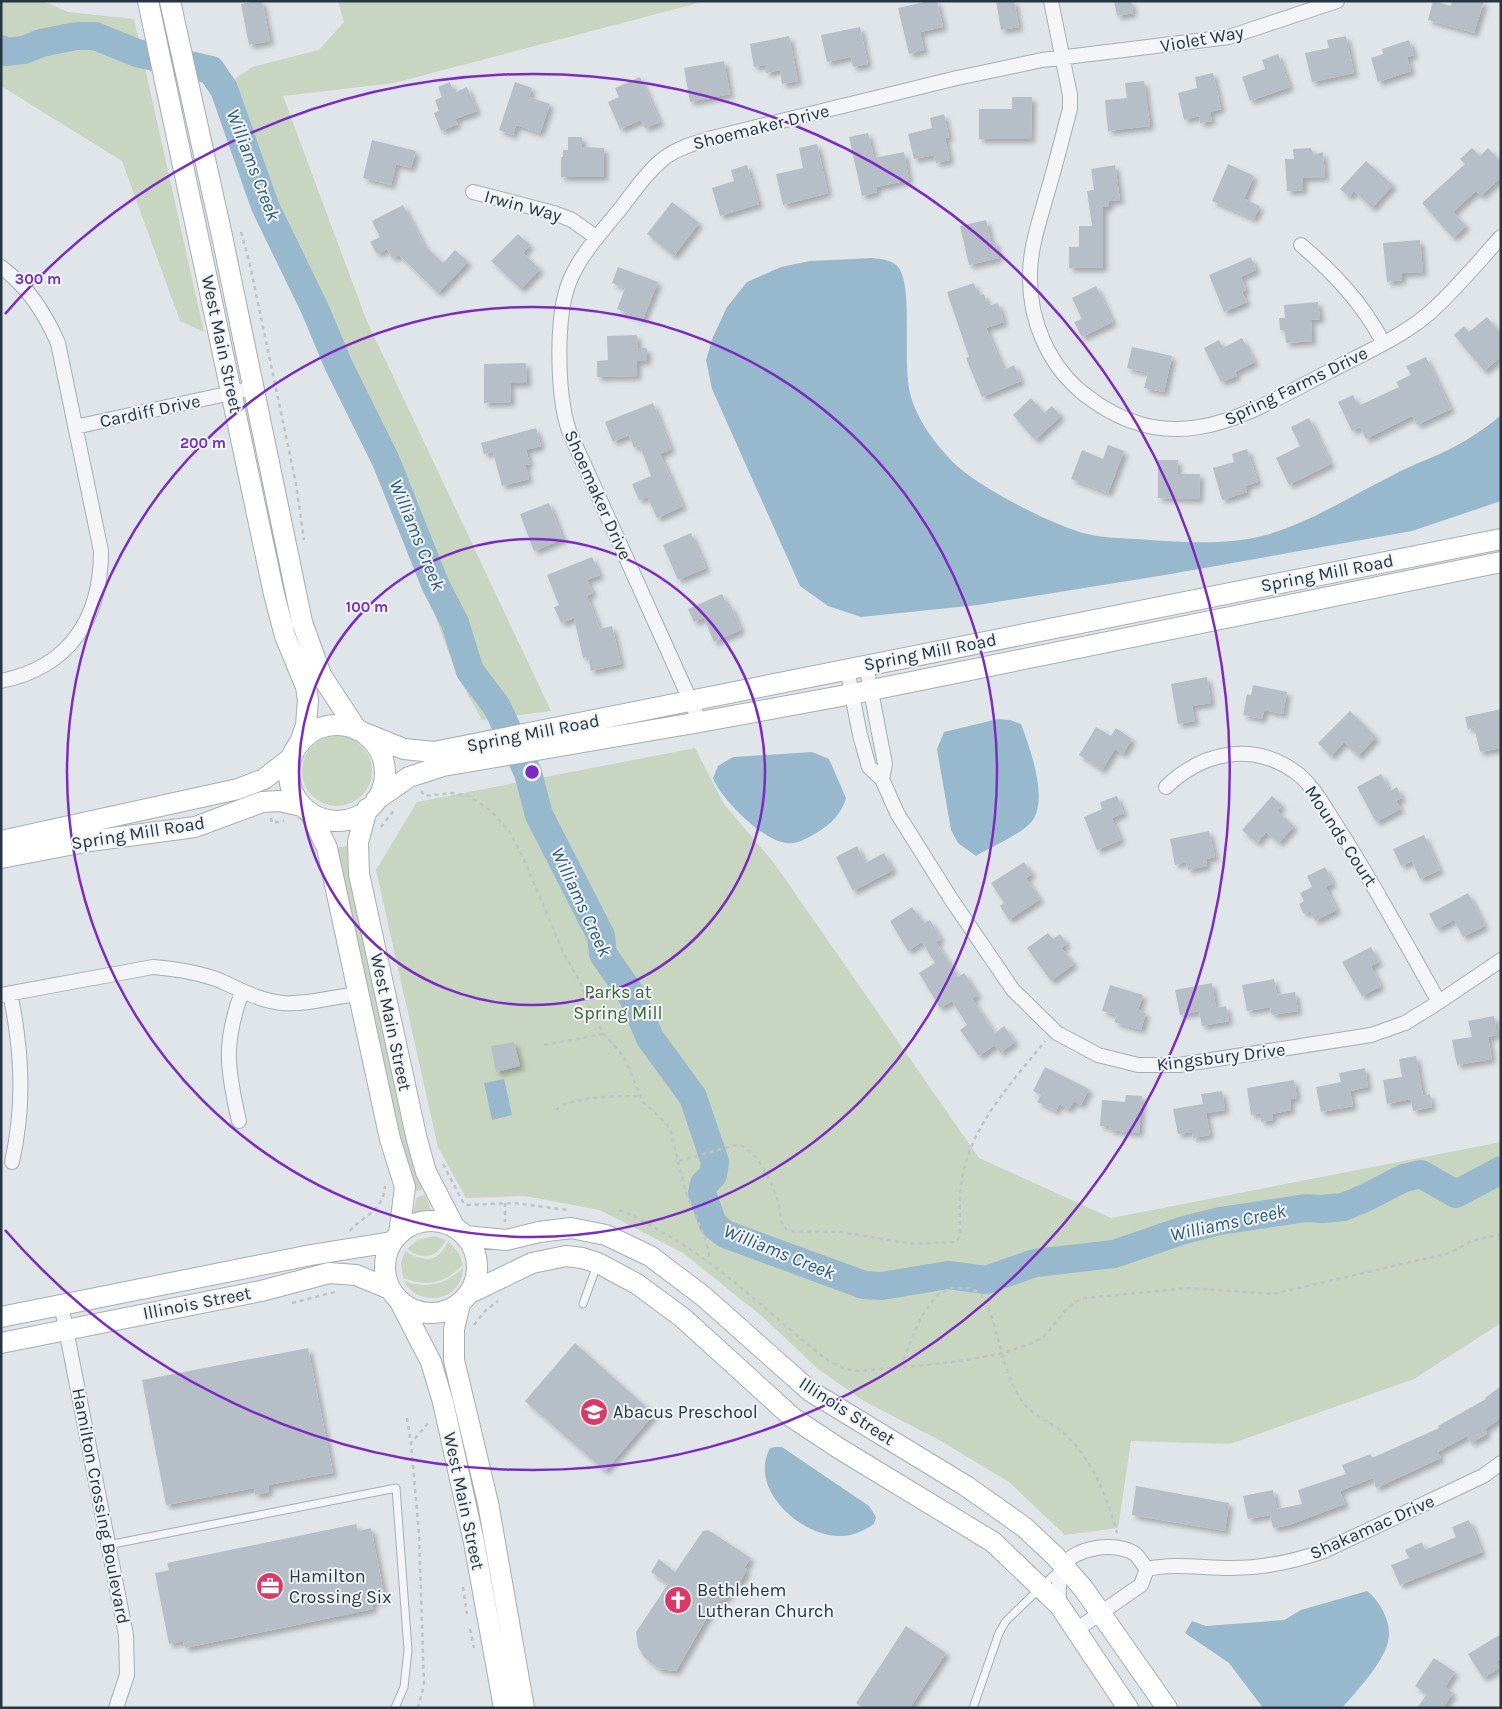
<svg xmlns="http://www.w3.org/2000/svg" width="1502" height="1709" viewBox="0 0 1502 1709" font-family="Karla,sans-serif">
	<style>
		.green { fill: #c8d5c0 }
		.water { fill: #98b8cd }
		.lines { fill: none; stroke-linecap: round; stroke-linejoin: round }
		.river { stroke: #98b8cd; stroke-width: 28 }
		.building { fill: #b6bfc8; filter: url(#shadow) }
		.lane-casing { stroke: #a5adb5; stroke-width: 9 }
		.street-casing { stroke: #a5adb5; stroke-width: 16 }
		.secondary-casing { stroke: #a5adb5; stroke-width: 22 }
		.path { stroke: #bec3c9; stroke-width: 2.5; stroke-dasharray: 4 4; stroke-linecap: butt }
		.lane { stroke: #f3f5f8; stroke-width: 7 }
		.street { stroke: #f3f5f8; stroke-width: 14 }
		.secondary { stroke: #fff; stroke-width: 20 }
		.ring { fill: none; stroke: #7b2cbf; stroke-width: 2.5 }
		.labels { text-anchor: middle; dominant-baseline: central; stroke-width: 4; stroke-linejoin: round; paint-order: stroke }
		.street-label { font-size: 18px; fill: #273543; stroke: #eff4f7 }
		.park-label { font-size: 18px; fill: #416033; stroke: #eff4f7 }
		.poi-label { font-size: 18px; fill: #273543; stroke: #eff4f7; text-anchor: start }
		.water-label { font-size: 19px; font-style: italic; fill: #2e597a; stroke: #eff4f7 }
		.centre { fill: #7b2cbf; stroke: #eff4f7; stroke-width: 2.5 }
		.ring-label { font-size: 15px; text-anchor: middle; font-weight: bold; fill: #7b2cbf; stroke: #eff4f7; stroke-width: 4; stroke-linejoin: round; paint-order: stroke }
	</style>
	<defs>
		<filter id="shadow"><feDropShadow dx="4" dy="4" stdDeviation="2.5" flood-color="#0004"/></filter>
	</defs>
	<rect width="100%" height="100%" fill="#e0e5ea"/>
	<!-- green -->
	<path class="green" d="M1,1H43L68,12L134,19L204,332L180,321L122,161L1,86Z
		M338,1H706L394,83L283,96L366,319L551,711L482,720L457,675L396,510L251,201L218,102L236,78L252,67L319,50L344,22Z
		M302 771a35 35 0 1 1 70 0a35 35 0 1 1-70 0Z
		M695,748L724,804L774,863L979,1158L1111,1218L1501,1142V1323L1414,1379L1230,1444L1131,1441L1118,1528L1065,1535L1009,1482L941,1441L864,1401L818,1369L764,1318L683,1253L600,1210L525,1196L466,1198L438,1147L376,870L417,802Z
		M347,846L348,869L408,1145L422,1190L416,1191L398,1136L335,848Z
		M425,1195L431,1210L413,1213L417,1197Z
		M434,1236L446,1240C437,1258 423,1261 407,1249L417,1240Z
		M448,1241L459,1253L463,1265C444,1284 427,1287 403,1278L401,1263L405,1251C423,1262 438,1264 448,1241Z
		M463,1268C463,1301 418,1309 404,1281C428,1289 444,1285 463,1268Z"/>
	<!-- water -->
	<path class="water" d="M872,258C882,259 893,260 899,268C914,292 901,363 911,397C918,423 945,458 967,474C994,494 1054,526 1087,534C1103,538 1120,538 1137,539C1180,542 1224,546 1266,535C1311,522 1353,495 1395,474C1413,464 1433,458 1452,448C1469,439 1486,428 1501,415V501L1412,531L1165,575L978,605L861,617L828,606L800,586L712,389L706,360L713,337L727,307L747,282L781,267L810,261Z
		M998,719L1010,720L1021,724C1030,748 1047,795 1034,818C1027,832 991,847 976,856L958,843L951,830L937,749L944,732Z
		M812,752L829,759L846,798C842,813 831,824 818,832C809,837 797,845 786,843C762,840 721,799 713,778L718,766L733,757Z
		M504,1079L512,1115L492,1120L484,1083Z
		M775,1447H782L869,1506L876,1517L874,1524C863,1531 851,1537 838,1536C799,1535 748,1488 770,1448Z
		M1367,1591C1380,1601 1393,1624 1388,1642C1383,1663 1356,1692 1342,1708H1263L1229,1663L1185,1633L1192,1621L1206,1626L1284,1620L1301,1610Z"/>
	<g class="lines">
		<!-- river -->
		<path class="river" d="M1,49L4,52L24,50L41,43L76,36H95L137,53L211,70L224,89L265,206L315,309L338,364L386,461L435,584L455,623L470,671L497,707L528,773L539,815L601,936L603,954L632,996L650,1038L693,1097L715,1162L713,1175L704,1184L702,1193L713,1224L725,1234L864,1285L882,1286L948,1275L986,1280L1035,1263L1114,1254L1184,1230L1220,1221L1306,1208L1322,1209L1343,1207L1365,1198L1404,1178L1421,1174L1456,1194L1501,1170"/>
	</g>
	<!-- building -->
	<path class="building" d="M255,1H262L270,41L249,45L241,4Z
		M929,1H937L943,27L920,32L924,50L909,54L898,8Z
		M996,1H1014L1019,27L1001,30Z
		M1114,1H1131L1133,13L1117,16Z
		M1433,1L1451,6L1452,1H1484L1474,33L1428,20Z
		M860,27L868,64L853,67L851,57L827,62L821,35Z
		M789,36L798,81L782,84L780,70L766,73L765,65L754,67L750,44Z
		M1346,36L1354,73L1312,82L1305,53L1329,48L1327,40Z
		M1409,40L1414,55L1407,57L1411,71L1378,82L1371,58L1383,54L1382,49Z
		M1278,54L1290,87L1250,101L1242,77L1265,69L1262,60Z
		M724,61L730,94L690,102L684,68Z
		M1213,73L1221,109L1210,112L1212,121L1200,123L1199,116L1184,120L1178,93L1197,88L1195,77Z
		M640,77L660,122L645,128L641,120L620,129L608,102L619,97L615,88Z
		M1144,81L1150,126L1108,131L1105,100L1127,98L1125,83Z
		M450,82L454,93L467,87L477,111L455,119L458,124L441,131L434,113L439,111L435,100L442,97L438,87Z
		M515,82L532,88L529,97L550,104L540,133L516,125L513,135L499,130Z
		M1012,97H1032L1031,139H979V109H1012Z
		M944,114L949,137L945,138L950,160L936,163L934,155L914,159L908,134L932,128L930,118Z
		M868,133L874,158L904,152L909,180L876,187L877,192L862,196L849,137Z
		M568,137H582V147L604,148V177H561V157H563V150H568Z
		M372,140L416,151L411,168L396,164L391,185L363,178Z
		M817,144L828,193L783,205L776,174L803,168L799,148Z
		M1311,148L1314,155L1323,152L1325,177L1303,178V190L1287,191L1285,159H1294L1293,149Z
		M1472,148L1480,156L1488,148L1501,162V177L1481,196L1476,191L1453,212L1466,226L1453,238L1422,203L1465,164L1460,159Z
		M1366,161L1393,185L1372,208L1354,191L1349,197L1340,189Z
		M1228,164L1254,176L1244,199L1260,206L1254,219L1212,201Z
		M747,165L759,204L720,216L712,188L734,181L731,170Z
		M1115,165L1120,200L1109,201V207H1103V268H1069V247H1079V226H1092L1087,191L1094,190L1091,169Z
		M672,202L699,223L674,256L647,234Z
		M403,205L424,245L443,263L455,250L468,262L438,293L399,255L392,258L387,249L377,254L370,242L380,237L372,221Z
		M986,220L991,241H995L999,258L969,265L960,226Z
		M518,234L530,245L523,253L540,269L521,289L491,261Z
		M1420,240L1423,272L1402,273V280L1387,282L1383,243Z
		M1251,257L1256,270L1241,277L1246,290L1242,292L1247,302L1224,312L1209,275Z
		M618,267L658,282L643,319L617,309L625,288L612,283Z
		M974,283L978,296L984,294L988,306L998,303L1004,322L986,328L1004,370L1014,365L1021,381L982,397L966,358L969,357L947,292Z
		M1096,286L1113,322L1082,337L1074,322L1082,319L1072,298Z
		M1318,302L1320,319L1311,320L1312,341L1286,343L1285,330H1280L1279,318H1285L1284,305Z
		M1487,317L1501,334V357L1484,371L1454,335L1464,326L1469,332Z
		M637,335L638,348H647V361H637V376L597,377V361L608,360L607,336Z
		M1242,338L1255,362L1235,372L1237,376L1221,382L1204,348L1219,340L1223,348Z
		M1132,347L1172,356L1164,392L1144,388L1148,373L1127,368Z
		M1426,357L1451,409L1417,425L1412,416L1366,439L1360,427L1352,431L1338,402L1353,395L1358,406L1399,387L1396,382L1411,375L1406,366Z
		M526,363L527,383H510L511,402L484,403V364Z
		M1031,398L1044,413L1052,406L1061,416L1035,440L1013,415Z
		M653,403L671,449L660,454L683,506L657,518L647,497L639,500L632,484L651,476L640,446L634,448L629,435L613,442L605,422Z
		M1309,418L1331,464L1289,485L1276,458L1300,446L1291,427Z
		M536,428L541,446L526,450L530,464L525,465L529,479L502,486L493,452L484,454L481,443Z
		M1108,445L1124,451L1108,493L1071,479L1082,450L1103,459Z
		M1247,449L1258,482L1245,486L1247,492L1222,500L1213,468L1234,462L1232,454Z
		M1158,460H1178L1177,474H1200L1199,499L1158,498Z
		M549,503L563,539L534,551L520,514Z
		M691,533L706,568L678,580L663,545Z
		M592,557L600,575L587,580L593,593L587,596L600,629L612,626L621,664L591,671L588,657L583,658L574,618L561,623L554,607L559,605L547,575Z
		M722,594L728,607L731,606L741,630L714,642L704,618L694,622L688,609Z
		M1207,677L1211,703L1192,706L1195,721L1178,724L1171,684Z
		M1253,685L1287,692L1283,714L1264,710L1262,719L1243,715L1247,694L1251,695Z
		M1501,709V748L1480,752L1474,727L1468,729L1465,717Z
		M1350,711L1376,737L1358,756L1344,742L1331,756L1318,743Z
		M1096,727L1111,736L1116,728L1132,739L1123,754L1115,749L1102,770L1079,755Z
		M1381,774L1390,791L1397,787L1402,798L1396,801L1401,809L1376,822L1357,787Z
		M1117,796L1124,813L1112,818L1121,840L1097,850L1084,817L1102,809L1100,802Z
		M1272,796L1282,805L1277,811L1294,826L1279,843L1266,832L1257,843L1242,830Z
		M1209,831L1215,857L1206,859L1207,866L1188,870L1186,862L1175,865L1170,839Z
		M1424,835L1440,870L1420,879L1412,861L1401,866L1393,849Z
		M857,846L865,863L884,853L893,870L853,891L836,857Z
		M1024,862L1032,874L1026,878L1040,899L1009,920L1000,906L1004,903L991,883Z
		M1325,867L1333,883L1326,887L1337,910L1315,921L1310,911L1304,914L1299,904L1304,901L1300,893L1312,887L1307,876Z
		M1468,893L1485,926L1463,937L1454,920L1437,929L1429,914Z
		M912,907L924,923L930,920L941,939L936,942L958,977L964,973L978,995L972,999L995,1033L1004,1026L1015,1042L1000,1053L995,1045L979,1056L960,1030L967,1025L952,1001L940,1008L919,973L935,963L922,942L908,951L890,921Z
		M1048,933L1053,939L1060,934L1067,944L1061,948L1074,964L1051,981L1027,948Z
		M1371,947L1379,962L1371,966L1381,986L1362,996L1342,962Z
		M1274,979L1277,995L1295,992L1298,1011L1272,1015L1270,1007L1247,1011L1242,985Z
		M1212,983L1216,1008L1226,1006L1229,1021L1202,1026L1199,1011L1180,1015L1175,990Z
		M1110,985L1143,995L1138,1010L1146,1013L1141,1030L1114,1022L1117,1015L1102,1011Z
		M1494,1016L1497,1035L1488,1037L1492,1059L1457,1065L1452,1040L1472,1037L1468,1021Z
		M514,1042L520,1066L496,1072L491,1046Z
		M1416,1056L1423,1096L1430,1094L1432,1107L1413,1111L1411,1099L1387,1104L1383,1080L1402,1077L1399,1059Z
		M1045,1067L1089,1089L1081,1105L1074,1101L1069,1109L1059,1104L1056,1111L1037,1102L1041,1095L1033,1091Z
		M1365,1068L1368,1087L1350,1091L1353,1106L1321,1112L1316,1087L1341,1082L1339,1073Z
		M1294,1080L1297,1098L1290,1099L1291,1110L1272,1114L1273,1120L1261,1122L1260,1113L1251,1115L1247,1088Z
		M1222,1091L1225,1110L1206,1113L1210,1135L1193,1138L1192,1132L1178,1134L1173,1109L1203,1104L1201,1094Z
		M1126,1095L1142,1096L1139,1133L1109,1130L1110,1126H1100L1102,1100L1125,1102Z
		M575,1343L654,1414L605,1471L525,1401Z
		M308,1348L333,1473L268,1485L269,1492L255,1495L254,1488L166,1505L142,1380Z
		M1501,1386V1418L1485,1429L1487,1434L1471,1443L1467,1436L1438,1452L1441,1458L1376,1488L1373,1478L1340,1491L1345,1504L1289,1525L1273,1528L1270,1515L1248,1519L1243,1496L1273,1490L1277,1509L1302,1504L1298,1490L1346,1474L1342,1465L1371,1454L1372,1458L1439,1428L1438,1426L1486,1399L1485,1398Z
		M1136,1486L1229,1503L1225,1531L1132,1515Z
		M1469,1520L1482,1552L1400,1585L1391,1565L1409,1558L1405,1550L1422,1542L1425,1550L1456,1537L1452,1527Z
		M356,1524L358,1531L371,1528L385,1599L372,1602L373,1609L185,1648L183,1641L169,1644L155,1573L169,1570L167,1563Z
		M708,1530L751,1558L744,1568L747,1569L741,1581L730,1589L727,1598L716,1602L676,1671L659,1669L645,1658L638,1647L636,1632L668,1584L651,1572L659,1559L675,1572L703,1531Z
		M906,1626L946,1653L910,1708H864L856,1703Z
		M1501,1634V1659L1496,1662L1500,1668L1483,1678L1468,1654Z
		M1434,1658L1455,1672L1445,1687L1453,1693L1443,1708H1417L1427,1694L1415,1686Z"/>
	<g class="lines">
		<!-- lane casing -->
		<g class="lane-casing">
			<path id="lane" d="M583,1304L597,1265
				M108,1545L396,1488L408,1650L404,1687L395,1708
				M973,1708L999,1633L1006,1621L1060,1569"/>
		</g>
		<!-- street casing -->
		<g class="street-casing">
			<path id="street" d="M1051,1L1070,95V109C1062,138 1055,168 1046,197C1039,223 1030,248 1030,275C1029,320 1048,365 1084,394C1173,464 1245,415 1330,371C1362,354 1398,339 1427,315C1452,294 1478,262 1501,237
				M473,192L554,213L572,220L597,238
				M1301,245C1335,274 1362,303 1383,342
				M1,267C29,288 44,312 58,343L101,551C101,618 70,667 1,681
				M75,427L254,388
				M866,665L885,764L882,779
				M847,669L860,735L869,767L882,779L897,813L951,899L1013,990L1057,1033L1098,1055L1138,1065H1179L1371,1035L1405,1023L1439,1002L1501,960
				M700,722L569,431C557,395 555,315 570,280C581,254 603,230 621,208C634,191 646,173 663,159C677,148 695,143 712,138L957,78L1042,60L1229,37L1337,1
				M1166,787C1201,753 1251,741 1294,771C1313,784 1325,808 1338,828C1374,884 1406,944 1439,1002
				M10,993C22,1050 25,1104 12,1162
				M1,995L153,967C176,969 199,972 221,981C241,990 260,1001 283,1003C309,1005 334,996 360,994
				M239,1121C227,1069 223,1043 242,992
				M61,1304L126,1635L127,1675L116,1708
				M1147,1569C1175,1563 1202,1568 1231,1568C1263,1568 1293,1562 1324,1551L1483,1476L1501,1463
				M1059,1605C1059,1593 1057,1577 1063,1566C1074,1547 1117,1541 1135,1554C1139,1557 1143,1565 1147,1569
				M1076,1630L1141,1585L1147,1569"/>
		</g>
		<!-- secondary casing -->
		<g class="secondary-casing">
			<path id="secondary" d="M148,1L274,594L285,636L306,687L308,700L306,725L300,743
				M170,1L222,236L302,622L321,675L357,730
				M289 773a48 48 0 1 1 96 0a48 48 0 1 1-96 0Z
				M362,732L404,749L434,752L1501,539
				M376,800L409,777L443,766L700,722L852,694L1501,562
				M367,809L358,842L359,874L417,1140L426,1172L455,1228
				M310,812L327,848L390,1139L405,1187L399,1234
				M1,841L238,789L264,779L291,758
				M1,858L90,841L195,827L262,802L279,801L302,806
				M385 1267a46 46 0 1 1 92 0a46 46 0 1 1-92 0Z
				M465,1236L506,1240L539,1232L571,1228L606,1235L650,1256L703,1296L810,1391L966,1486L1024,1527L1055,1556L1083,1588L1167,1708
				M470,1293L532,1263L566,1256L582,1258L598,1263L637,1284L683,1318L793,1418L840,1449L993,1542L1059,1605L1128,1708
				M400,1302L431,1362L443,1402L474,1542L504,1708
				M460,1304L454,1329V1360L488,1503L524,1708
				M1,1317L311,1255L392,1242
				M1,1343L261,1291L329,1273L356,1275L390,1289"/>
		</g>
		<!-- path -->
		<path class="path" d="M241,232L250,265L296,484L304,540
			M421,791L425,796L452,793L469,796L491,811L509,831L523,857L564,954L579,980L592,1013L604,1034L624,1057L643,1102L666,1123L671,1132L685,1190L705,1238L709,1253V1260
			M271,818L272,823L284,821
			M381,827L395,809
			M544,1045L604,1034
			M556,1110C574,1095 616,1097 640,1096
			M679,1161L735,1145C755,1144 773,1184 778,1202C782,1213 778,1223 788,1231L841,1232L913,1244L956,1242L960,1236C960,1219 959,1202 961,1185C968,1128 1011,1084 1045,1041
			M443,1164L464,1204L467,1205L514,1203L568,1210
			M505,1203V1222
			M619,1210C634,1215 647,1223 660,1231C722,1265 771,1316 826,1359L843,1368L858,1371C909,1366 988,1363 1034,1342C1057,1331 1059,1306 1085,1298L1189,1288L1273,1294L1450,1253L1471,1241L1501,1234
			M350,1231C362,1216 383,1212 385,1186
			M292,1303L335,1292
			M474,1325L486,1310L498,1301
			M900,1367L921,1317L937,1295L952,1288H970L981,1294L988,1307C1000,1337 1003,1374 1022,1401C1034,1418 1052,1422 1067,1436C1093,1461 1108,1499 1117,1533
			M407,1418L411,1443
			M463,1587L467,1614
			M470,1629L474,1648
			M418,1708L424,1685L419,1534L411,1443L429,1422"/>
		<!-- lane -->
		<use href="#lane" class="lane"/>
		<!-- street -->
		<use href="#street" class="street"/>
		<!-- secondary -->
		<use href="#secondary" class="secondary"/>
	</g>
	<!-- distance rings -->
	<g class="ring">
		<circle cx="532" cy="772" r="233"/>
		<circle cx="532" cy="772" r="465"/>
		<path d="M5 314A698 698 0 1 1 5 1230"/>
	</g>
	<!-- icons -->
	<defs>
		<g id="school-disc" transform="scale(1.4375)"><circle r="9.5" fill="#d93b66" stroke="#eff4f7"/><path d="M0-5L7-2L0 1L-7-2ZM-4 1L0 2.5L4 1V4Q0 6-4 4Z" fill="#fff"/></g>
		<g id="office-disc" transform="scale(1.4375)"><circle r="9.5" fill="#d93b66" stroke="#eff4f7"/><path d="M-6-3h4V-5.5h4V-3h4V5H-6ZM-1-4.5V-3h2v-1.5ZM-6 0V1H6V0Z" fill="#fff"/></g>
		<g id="church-disc" transform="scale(1.4375)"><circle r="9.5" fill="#d93b66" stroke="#eff4f7"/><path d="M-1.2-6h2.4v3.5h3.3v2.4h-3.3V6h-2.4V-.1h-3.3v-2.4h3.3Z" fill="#fff"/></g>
	</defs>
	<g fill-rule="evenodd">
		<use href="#school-disc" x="594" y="1412"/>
		<use href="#office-disc" x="270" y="1586"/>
		<use href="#church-disc" x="678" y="1600"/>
	</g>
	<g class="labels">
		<!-- street labels -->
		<g class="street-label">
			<text transform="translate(1202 39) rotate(-10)">Violet Way</text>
			<text transform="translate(761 127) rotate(-14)">Shoemaker Drive</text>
			<text transform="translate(523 206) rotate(15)">Irwin Way</text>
			<text transform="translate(222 344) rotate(78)">West Main Street</text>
			<text transform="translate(1296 386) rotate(-26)">Spring Farms Drive</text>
			<text transform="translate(150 411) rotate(-12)">Cardiff Drive</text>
			<text transform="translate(598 495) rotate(66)">Shoemaker Drive</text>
			<text transform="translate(1327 573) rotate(-11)">Spring Mill Road</text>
			<text transform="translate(930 652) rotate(-11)">Spring Mill Road</text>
			<text transform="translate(533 733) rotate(-11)">Spring Mill Road</text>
			<text transform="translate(138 833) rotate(-9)">Spring Mill Road</text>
			<text transform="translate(1341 836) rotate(57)">Mounds Court</text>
			<text transform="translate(391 1022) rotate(78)">West Main Street</text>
			<text transform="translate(1221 1057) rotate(-7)">Kingsbury Drive</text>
			<text transform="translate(197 1303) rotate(-11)">Illinois Street</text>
			<text transform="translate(847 1411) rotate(33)">Illinois Street</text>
			<text transform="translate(464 1501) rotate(78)">West Main Street</text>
			<text transform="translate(101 1506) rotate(79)">Hamilton Crossing Boulevard</text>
			<text transform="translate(1372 1527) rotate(-24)">Shakamac Drive</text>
		</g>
		<!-- park labels -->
		<g class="park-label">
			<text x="618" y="992">Parks at<tspan x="618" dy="21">Spring Mill</tspan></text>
		</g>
		<!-- poi labels -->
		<g class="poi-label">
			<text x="613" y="1412">Abacus Preschool</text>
			<text x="289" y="1576">Hamilton<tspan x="289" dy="21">Crossing Six</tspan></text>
			<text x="697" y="1590">Bethlehem<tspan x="697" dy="21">Lutheran Church</tspan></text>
		</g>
		<!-- water labels -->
		<g class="water-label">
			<text transform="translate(253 165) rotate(69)">Williams Creek</text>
			<text transform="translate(417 535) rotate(68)">Williams Creek</text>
			<text transform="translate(581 902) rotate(65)">Williams Creek</text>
			<text transform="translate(1228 1223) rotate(-12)">Williams Creek</text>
			<text transform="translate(779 1252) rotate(22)">Williams Creek</text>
		</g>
	</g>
	<circle cx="532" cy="772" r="8" class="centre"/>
	<g class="ring-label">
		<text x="38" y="284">300 m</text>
		<text x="203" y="448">200 m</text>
		<text x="367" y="612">100 m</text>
	</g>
	<!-- border -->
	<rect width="1502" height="1709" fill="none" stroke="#273543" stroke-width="5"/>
</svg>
